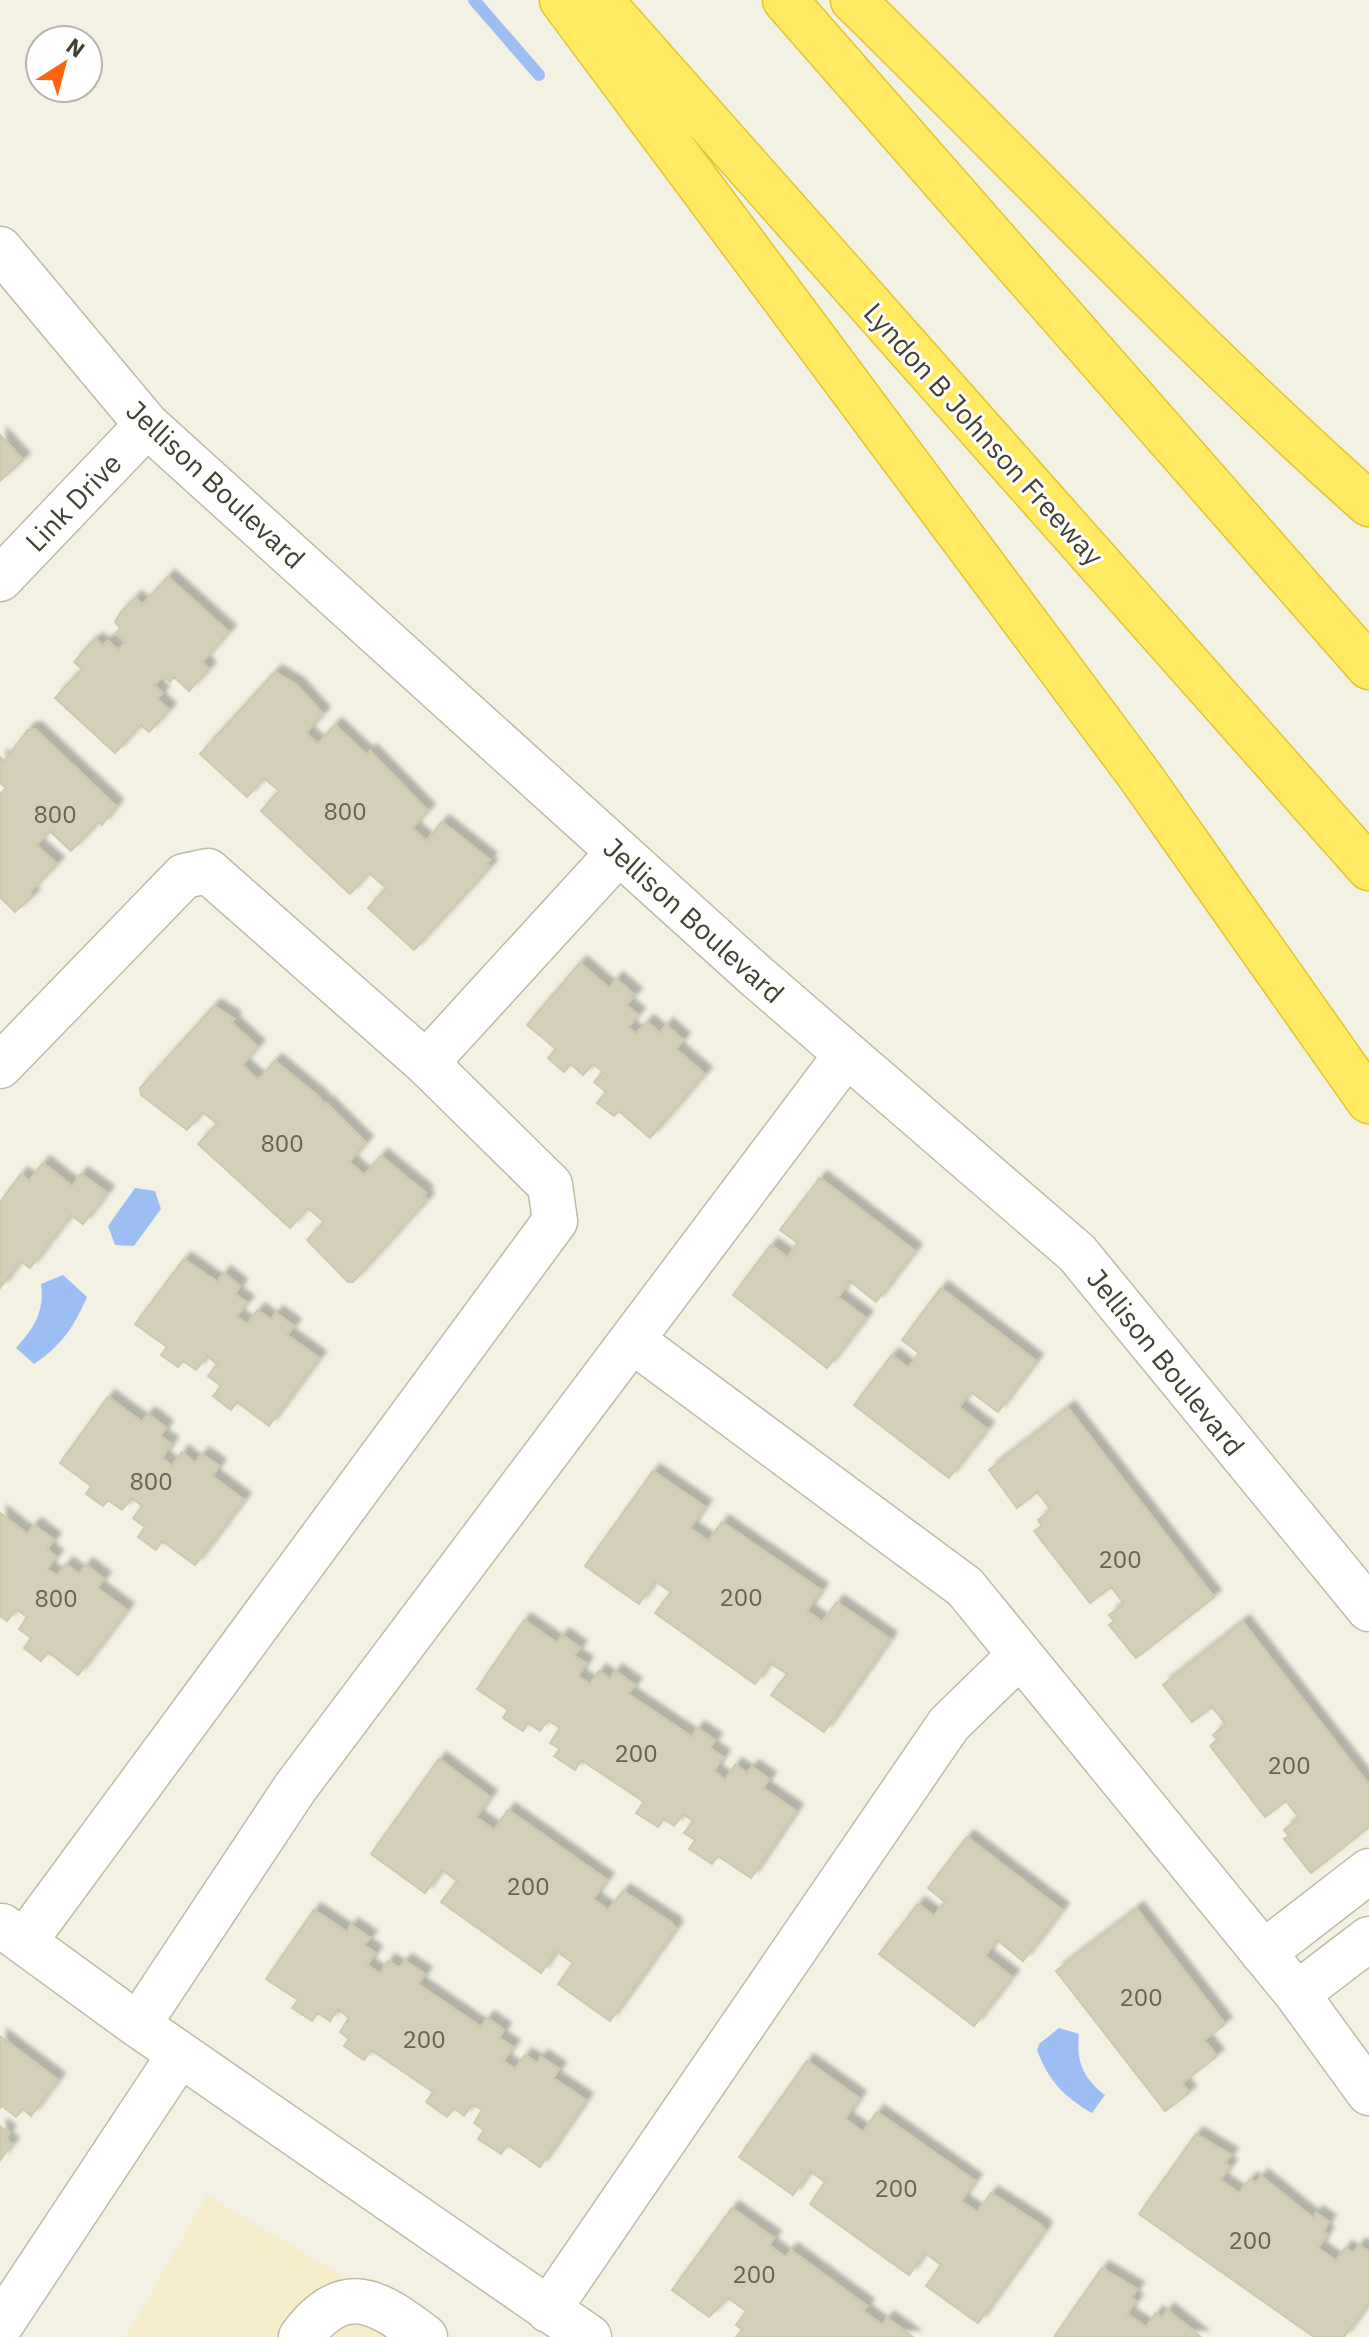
<svg xmlns="http://www.w3.org/2000/svg" width="1369" height="2337" viewBox="0 0 1369 2337" font-family="'IBM Plex Sans',sans-serif">
	<style>
		.commercial { fill: #f6edcd }
		.water { fill: #9dbef2 }
		.lines { fill: none; stroke-linecap: round; stroke-linejoin: round }
		.stream { stroke: #9dbef2; stroke-width: 12 }
		.building { fill: #d4cfb9; stroke: #cfc9ac; stroke-width: 2; filter: url(#shadow) }
		.minor-casing { stroke: #bebba6; stroke-width: 47 }
		.highway-casing { stroke: #e2c42e; stroke-width: 47 }
		.minor { stroke: #fff; stroke-width: 44 }
		.highway { stroke: #ffea62; stroke-width: 44 }
		.labels { text-anchor: middle; dominant-baseline: central; stroke-width: 6; stroke-linejoin: round; paint-order: stroke }
		.number-label { font-size: 24px; fill: #686454 }
		.street-label { font-size: 28px; fill: #444133; stroke: #fff }
	</style>
	<defs>
		<filter id="shadow"><feDropShadow dx="7" dy="-7" stdDeviation="2" flood-color="#0004"/></filter>
	</defs>
	<rect width="100%" height="100%" fill="#f2f1e3"/>
	<!-- commercial -->
	<path class="commercial" d="M207,2195L400,2310L438,2337H126Z"/>
	<!-- water -->
	<path class="water" d="M135,1188L155,1191L161,1209L134,1246L115,1245L108,1226Z
		M63,1275L87,1297C74,1327 61,1346 34,1364L16,1348C34,1328 45,1311 41,1284Z
		M1059,2028L1079,2034C1076,2061 1083,2078 1105,2095L1092,2113C1064,2097 1048,2080 1037,2050L1039,2044Z"/>
	<g class="lines">
		<!-- stream -->
		<path class="stream" d="M474,0L539,75"/>
	</g>
	<!-- building -->
	<path class="building" d="M0,435L23,460L0,481Z
		M168,577L229,632L202,662L209,669L189,691L174,677L170,682L163,676L154,685L162,693L157,699L169,710L149,732L141,725L115,753L55,698L82,669L74,662L89,645L96,640L103,646L108,641L118,650L126,642L116,633L120,628L115,622L120,613L135,598L142,605Z
		M275,672L297,685L323,714L306,733L318,744L335,725L367,755L370,751L428,811L412,828L426,841L442,822L490,860L486,863L490,867L414,950L368,908L386,888L369,873L350,894L261,811L279,791L264,778L247,797L200,754Z
		M35,729L116,806L102,825L99,822L71,851L50,831L36,845L57,864L29,893L33,896L15,912L0,897V794L6,788L0,783V757L4,761L28,730Z
		M580,963L609,988L616,979L635,995L626,1005L638,1015L628,1027L636,1034L647,1022L660,1033L666,1025L683,1040L676,1049L705,1074L650,1138L619,1111L614,1116L597,1103L606,1092L594,1082L603,1072L593,1064L583,1075L571,1064L564,1072L548,1058L556,1049L527,1025Z
		M214,1006L234,1019L231,1022L258,1047L242,1065L258,1080L275,1061L320,1098L324,1105L326,1103L366,1143L349,1162L364,1175L381,1156L426,1193L423,1196L427,1200L353,1282H348L307,1240L324,1222L308,1208L290,1228L198,1144L217,1124L203,1112L187,1130L141,1095L140,1088Z
		M43,1163L72,1186L81,1174L107,1193L83,1224L71,1215L30,1268L21,1261L0,1288V1202L21,1174L29,1181Z
		M820,1178L915,1251L876,1302L850,1281L838,1297L866,1318L827,1368L733,1295L771,1245L787,1257L798,1243L780,1230Z
		M184,1259L217,1282L224,1273L240,1286L235,1294L247,1303L236,1316L247,1324L258,1310L271,1320L276,1313L294,1326L287,1335L319,1358L269,1426L237,1402L231,1410L213,1396L221,1386L208,1376L217,1364L207,1356L196,1370L183,1361L178,1367L161,1355L167,1347L135,1324Z
		M941,1288L1036,1361L998,1412L971,1392L959,1407L987,1429L949,1478L854,1405L892,1355L908,1368L919,1353L902,1340Z
		M108,1397L142,1422L148,1414L166,1428L160,1436L171,1444L162,1458L172,1466L182,1452L195,1463L202,1454L219,1466L212,1476L244,1500L195,1565L162,1541L156,1550L138,1537L145,1527L133,1518L142,1506L132,1498L122,1510L108,1500L103,1506L86,1494L91,1486L60,1463Z
		M1068,1408L1214,1597L1136,1658L1109,1625L1114,1621L1109,1615L1124,1604L1111,1587L1090,1603L1034,1531L1042,1526L1038,1520L1051,1510L1037,1492L1017,1508L989,1470Z
		M653,1471L705,1507L690,1528L708,1541L722,1522L821,1590L807,1611L822,1622L837,1602L890,1639L824,1732L771,1695L787,1674L770,1663L755,1684L655,1613L671,1592L655,1581L639,1604L585,1566Z
		M0,1513L27,1534L34,1525L54,1540L47,1549L56,1557L47,1569L57,1576L66,1564L79,1574L86,1565L104,1579L97,1588L127,1610L78,1675L48,1652L41,1661L24,1648L31,1638L19,1629L27,1617L16,1609L7,1621L0,1616Z
		M524,1620L557,1643L562,1635L580,1648L574,1656L586,1663L578,1676L590,1684L599,1671L610,1679L615,1671L635,1685L628,1694L692,1737L697,1728L715,1740L710,1748L723,1757L714,1771L725,1780L735,1765L747,1773L752,1767L769,1779L763,1788L796,1811L751,1878L718,1856L712,1864L689,1849L695,1840L684,1833L693,1821L683,1814L674,1826L664,1819L658,1827L636,1813L644,1802L581,1760L575,1770L554,1756L560,1749L550,1743L560,1728L548,1720L540,1731L528,1723L523,1731L503,1718L508,1710L477,1689Z
		M1243,1622L1369,1785V1827L1311,1873L1284,1839L1289,1836L1284,1830L1299,1818L1286,1801L1265,1817L1210,1746L1217,1740L1213,1735L1226,1724L1212,1707L1192,1722L1163,1685Z
		M439,1759L490,1797L476,1817L494,1830L508,1810L607,1880L593,1899L608,1910L623,1891L672,1923L676,1928L610,2021L558,1984L573,1963L556,1951L541,1973L441,1902L457,1881L442,1870L425,1893L371,1854Z
		M967,1837L1062,1910L1023,1961L997,1940L985,1956L1012,1977L974,2026L879,1954L918,1904L934,1916L945,1902L928,1888Z
		M1137,1909L1225,2024L1204,2040L1217,2056L1182,2083L1189,2093L1165,2111L1056,1971Z
		M314,1910L347,1932L351,1925L370,1938L364,1945L375,1953L367,1965L380,1974L388,1961L399,1968L405,1961L425,1974L418,1984L481,2027L487,2018L504,2030L499,2038L513,2047L503,2061L515,2069L525,2055L537,2063L541,2057L559,2069L553,2078L586,2100L540,2167L508,2145L501,2154L478,2139L484,2130L474,2123L482,2110L472,2104L464,2116L454,2108L447,2117L426,2102L433,2092L371,2050L364,2060L344,2046L349,2039L340,2032L349,2018L338,2009L330,2021L318,2013L312,2021L292,2008L298,2000L266,1979Z
		M0,2036L58,2080L31,2116L23,2109L16,2117L2,2106L0,2108Z
		M807,2061L859,2098L845,2119L863,2132L877,2112L975,2181L961,2201L977,2212L991,2193L1041,2225L1045,2230L978,2323L926,2286L941,2265L925,2253L909,2275L810,2204L825,2182L810,2171L793,2195L739,2157Z
		M0,2126L9,2133L4,2139L12,2144L1,2159Z
		M1196,2134L1231,2155L1225,2163L1230,2167L1220,2180L1239,2193L1250,2179L1256,2183L1261,2176L1313,2218L1316,2213L1329,2222L1323,2231L1327,2234L1318,2248L1336,2261L1345,2248L1353,2253L1359,2245L1369,2252V2302L1344,2337H1314L1139,2214Z
		M732,2208L774,2238L769,2245L785,2257L791,2250L867,2306L863,2311L882,2325L887,2318L913,2337H736L742,2329L736,2325L746,2311L728,2298L709,2317L672,2290Z
		M1102,2268L1137,2289L1131,2298L1136,2301L1127,2314L1146,2327L1156,2313L1162,2318L1167,2310L1201,2337H1054Z"/>
	<g class="lines">
		<!-- minor casing -->
		<g class="minor-casing">
			<path id="minor" d="M0,249L147,425L755,975L1077,1253L1369,1609
				M0,579L147,425
				M426,1063L619,852
				M0,1066L184,876L208,871L426,1063L550,1185L555,1221L24,1942
				M633,1341L965,1587L1297,1994L1369,2093
				M2,1926L138,2025L589,2337
				M1263,1953L1369,1871
				M1297,1994L1369,1939
				M138,2025L295,1788L846,1055
				M548,2310L949,1724L1020,1655
				M0,2326L180,2054
				M301,2337C344,2279 378,2301 425,2337"/>
		</g>
		<!-- highway casing -->
		<g class="highway-casing">
			<path id="highway" d="M562,0L1140,776L1369,1101
				M600,0L1369,868
				M785,0L1369,667
				M853,0C1025,168 1189,344 1369,504"/>
		</g>
		<!-- minor -->
		<use href="#minor" class="minor"/>
		<!-- highway -->
		<use href="#highway" class="highway"/>
	</g>
	<g class="labels">
		<!-- number labels -->
		<g class="number-label">
			<text x="345" y="811">800</text>
			<text x="55" y="814">800</text>
			<text x="282" y="1143">800</text>
			<text x="151" y="1481">800</text>
			<text x="1120" y="1559">200</text>
			<text x="741" y="1597">200</text>
			<text x="56" y="1598">800</text>
			<text x="636" y="1753">200</text>
			<text x="1289" y="1765">200</text>
			<text x="528" y="1886">200</text>
			<text x="1141" y="1997">200</text>
			<text x="424" y="2039">200</text>
			<text x="896" y="2188">200</text>
			<text x="1250" y="2240">200</text>
			<text x="754" y="2274">200</text>
		</g>
		<!-- street labels -->
		<g class="street-label">
			<text transform="translate(984 434) rotate(48)">Lyndon B Johnson Freeway</text>
			<text transform="translate(216 484) rotate(43)">Jellison Boulevard</text>
			<text transform="translate(73 502) rotate(-46)">Link Drive</text>
			<text transform="translate(694 920) rotate(42)">Jellison Boulevard</text>
			<text transform="translate(1166 1362) rotate(51)">Jellison Boulevard</text>
		</g>
	</g>
	<!-- north arrow -->
	<g transform="translate(64 64) rotate(36)"><circle r="38" fill="#ffffff" stroke="#b4b3ad" stroke-width="2"/>
	<path d="M0-6L14 30L0 20L-14 30Z" fill="#ff630e"/>
	<text y="-12" font-size="22" font-weight="bold" text-anchor="middle" fill="#444133">N</text>
	</g>
</svg>
